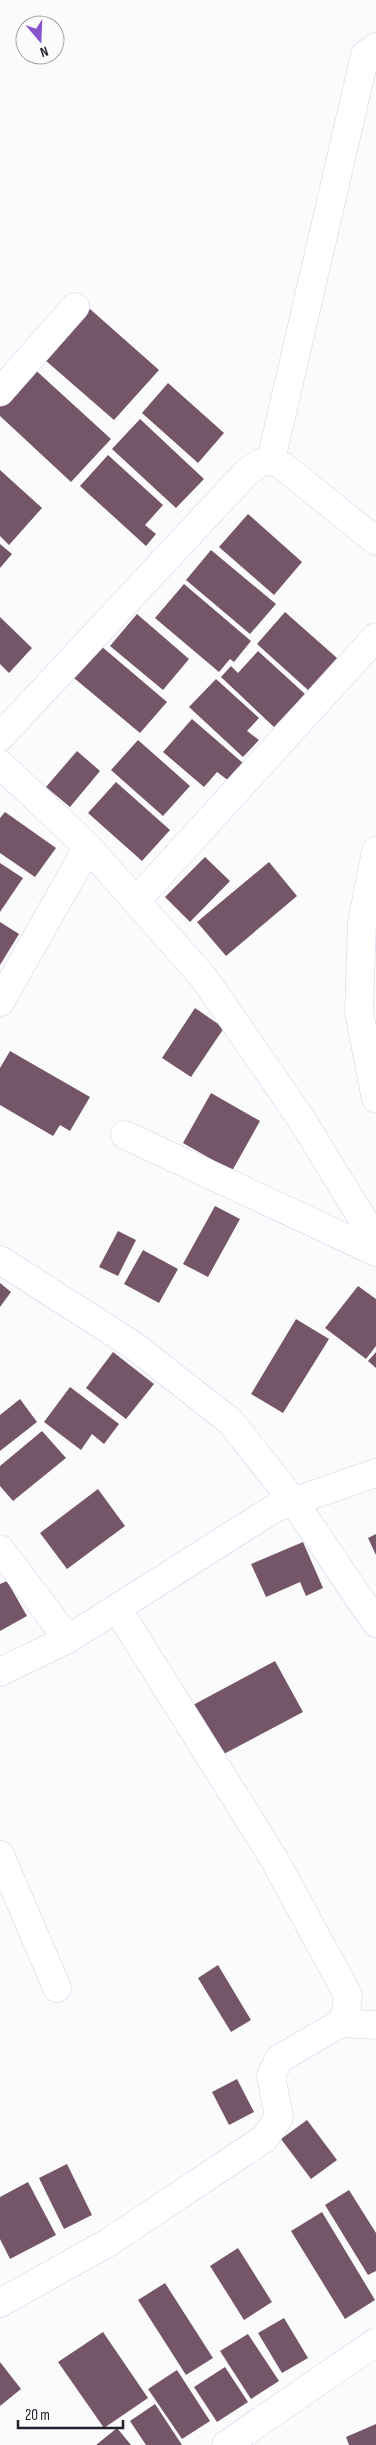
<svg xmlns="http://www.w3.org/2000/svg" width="376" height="2445" viewBox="0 0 376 2445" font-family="'Sofia Sans Condensed',sans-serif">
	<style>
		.building { fill: #755668 }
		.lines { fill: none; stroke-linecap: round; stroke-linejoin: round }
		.minor-casing { stroke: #d2cef1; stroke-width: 29 }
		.tertiary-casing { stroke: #d2cef1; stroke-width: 29 }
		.minor { stroke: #fff; stroke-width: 28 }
		.tertiary { stroke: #fff; stroke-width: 28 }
	</style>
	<rect width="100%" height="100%" fill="#fbfbfb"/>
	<!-- building -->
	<path class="building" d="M90,309L159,370L114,420L45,360Z
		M30,365L111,439L71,482L0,416V397Z
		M168,383L224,433L198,463L142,413Z
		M140,419L204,479L176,508L112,449Z
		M108,455L163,505L145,525L156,534L146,546L80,486Z
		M0,470L42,508L9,545L0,536Z
		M248,514L302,562L274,595L219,547Z
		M0,544L12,554L0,568Z
		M211,550L276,604L250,634L186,580Z
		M184,584L251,641L234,662L230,659L219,672L155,618Z
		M285,612L337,658L308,690L257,644Z
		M137,614L189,659L163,690L110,646Z
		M0,617L32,648L9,673L0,664Z
		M101,646L167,702L140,733L74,678Z
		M258,651L305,694L274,727L221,677L231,666L238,673Z
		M216,679L259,718L247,731L259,740L243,757L189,707Z
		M192,719L244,764L229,781L217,772L204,787L163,752Z
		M138,740L190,786L163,816L111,770Z
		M77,751L100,771L70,807L46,787Z
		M116,782L170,830L142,861L88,813Z
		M5,812L56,848L35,877L0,853V818Z
		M205,857L230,881L190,922L165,897Z
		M269,862L297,896L226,956L197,922Z
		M0,863L23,878L0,912Z
		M0,922L19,934L0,965Z
		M195,1008L224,1028L191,1077L162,1058Z
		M10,1051L90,1097L70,1131L60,1125L53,1136L0,1105V1068Z
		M211,1093L260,1121L232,1171L183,1143Z
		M215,1206L240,1219L208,1277L183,1264Z
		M118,1231L136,1240L118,1276L99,1267Z
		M143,1250L178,1269L159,1303L124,1284Z
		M0,1283L11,1292L0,1307Z
		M358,1286L376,1299V1346L366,1359L325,1328Z
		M296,1319L329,1339L283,1413L251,1394Z
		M113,1352L154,1384L126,1419L86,1388Z
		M376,1352V1368L368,1361Z
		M70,1387L119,1424L104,1444L92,1434L81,1450L44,1422Z
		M20,1399L37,1422L0,1451V1415Z
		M42,1431L66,1458L13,1501L0,1486V1466Z
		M98,1489L125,1526L67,1569L40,1533Z
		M376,1534V1555L368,1538Z
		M303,1542L323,1588L306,1596L300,1582L266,1597L251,1564Z
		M7,1581L27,1616L0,1631V1584Z
		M275,1661L303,1712L220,1756L193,1705Z
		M218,1965L251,2020L231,2032L198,1978Z
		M237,2079L254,2112L229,2125L212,2092Z
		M307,2120L337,2160L311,2179L281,2139Z
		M67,2164L92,2215L64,2229L39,2178Z
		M28,2182L56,2235L10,2259L0,2239V2197Z
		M349,2190L376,2233V2271L368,2275L325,2205Z
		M322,2212L375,2300L345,2319L291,2231Z
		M238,2248L272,2302L244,2320L210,2266Z
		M165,2283L213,2358L186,2375L138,2300Z
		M284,2318L308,2358L282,2373L258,2333Z
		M103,2332L148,2398L104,2428L58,2362Z
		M248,2334L279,2381L251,2399L220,2351Z
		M0,2362L21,2389L0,2406Z
		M225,2367L248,2402L217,2422L194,2387Z
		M177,2370L210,2421L182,2439L148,2389Z
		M155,2404L182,2445H146L130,2421Z
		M376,2424V2445H349L346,2437Z
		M117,2428L131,2445H96Z"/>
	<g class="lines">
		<!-- minor casing -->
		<g class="minor-casing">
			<path id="minor" d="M0,392L75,307
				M271,460L365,55L376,47
				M0,737L246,473L260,463L271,460L283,466L376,541
				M0,764L88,847L204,978L302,1120L376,1241
				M376,851L362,922L359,1012L376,1099
				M136,901L376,637
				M0,1002L88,847
				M125,1135L376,1252
				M0,1260L133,1345L231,1422L294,1502L376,1623
				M0,1549L68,1639
				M0,1672L68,1639L275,1508L376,1473
				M0,1855L57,1988
				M341,2023L376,2025
				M0,2303L109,2242L265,2138L279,2117L271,2076L279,2059L341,2023L346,2012L348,1995L274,1859L117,1608"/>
		</g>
		<!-- tertiary casing -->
		<g class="tertiary-casing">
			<path id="tertiary" d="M226,2445L376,2342"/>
		</g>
		<!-- minor -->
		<use href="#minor" class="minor"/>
		<!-- tertiary -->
		<use href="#tertiary" class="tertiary"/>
	</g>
	<!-- north arrow -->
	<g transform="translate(40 40) rotate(161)"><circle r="24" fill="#fbfbfb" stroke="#a4a3a9"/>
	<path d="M0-4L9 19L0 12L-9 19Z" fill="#8754cc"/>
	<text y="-8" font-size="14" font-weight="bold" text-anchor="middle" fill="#22202d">N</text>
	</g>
	<!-- scale -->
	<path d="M18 2420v8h105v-8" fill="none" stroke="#22202d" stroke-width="2.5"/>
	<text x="25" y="2420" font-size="15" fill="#22202d" stroke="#fbfbfb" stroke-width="4" paint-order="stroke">20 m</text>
</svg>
